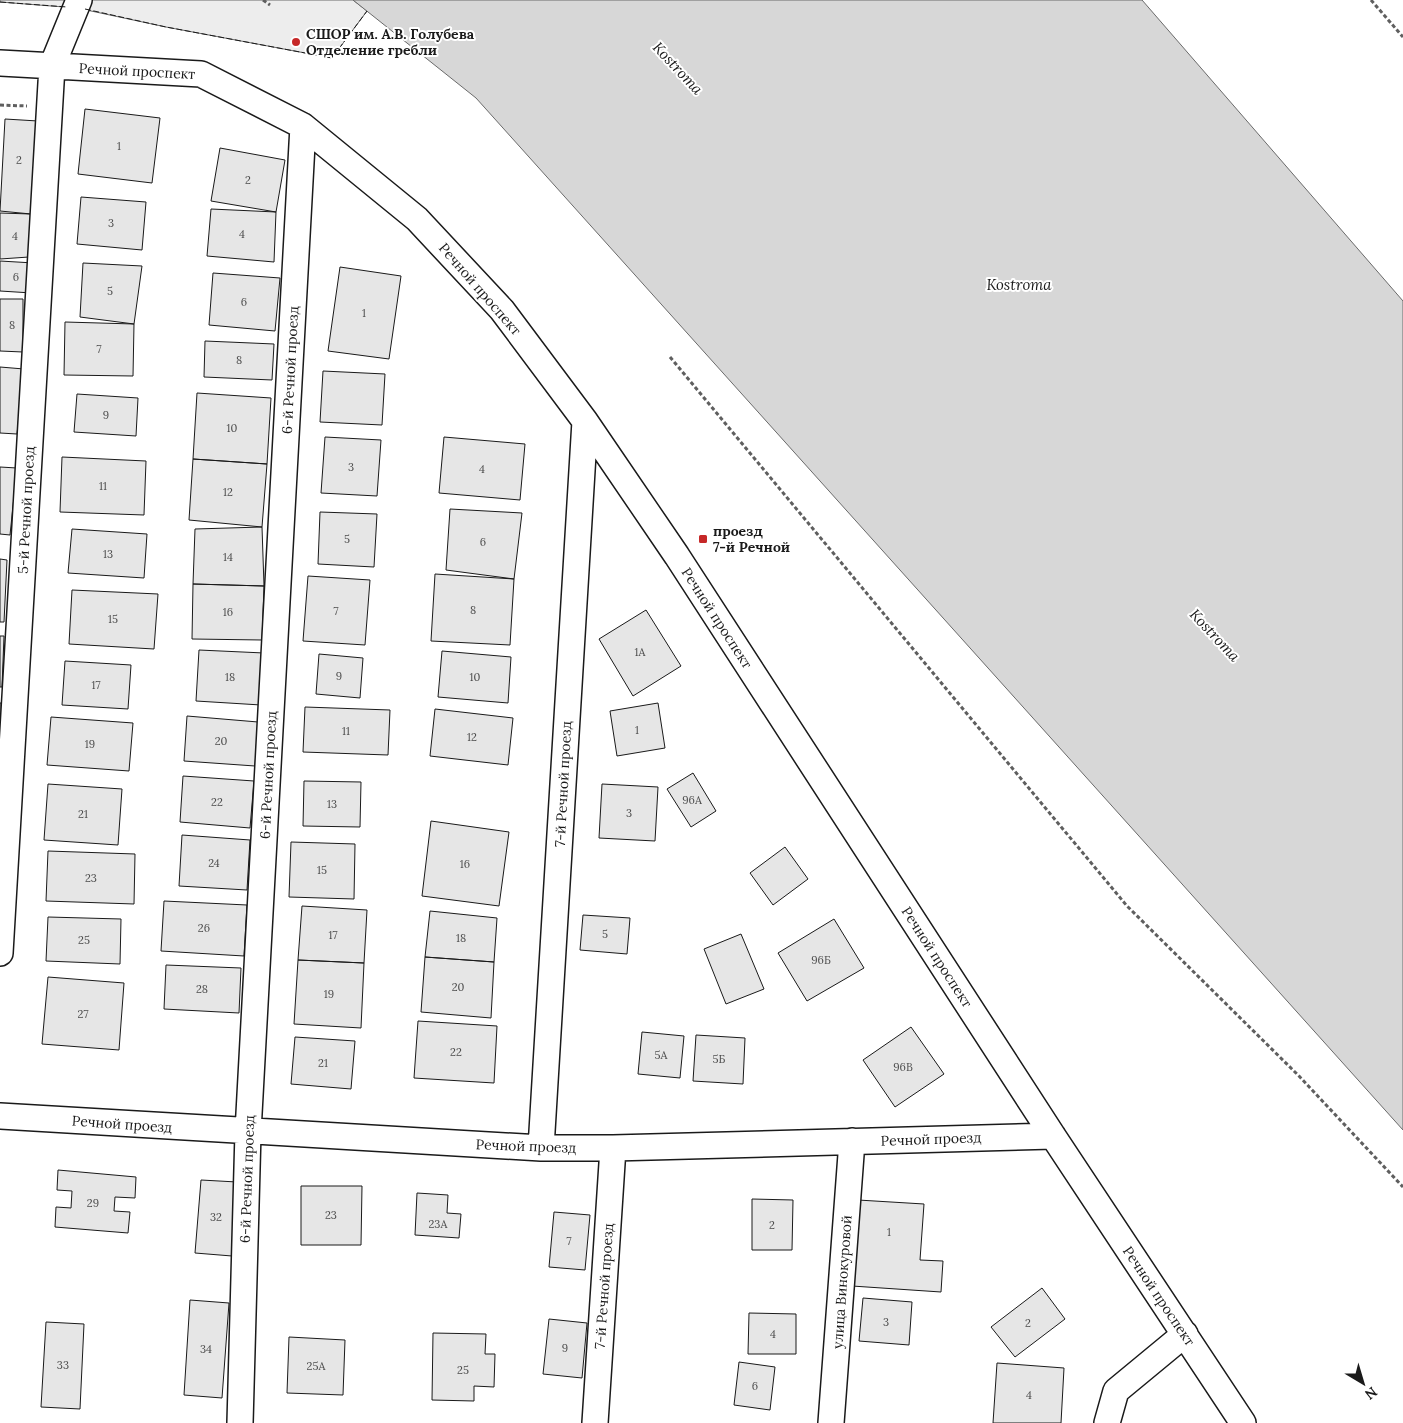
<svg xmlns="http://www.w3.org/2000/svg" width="1403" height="1423" viewBox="0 0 1403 1423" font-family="Lora,serif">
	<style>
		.built { fill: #ededed; stroke: #6a6a6a }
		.water { fill: #d7d7d7; stroke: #6a6a6a }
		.building { fill: #e6e6e6; stroke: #1a1a1a }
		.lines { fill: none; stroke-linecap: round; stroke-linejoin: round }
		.minor-casing { stroke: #1a1a1a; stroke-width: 28 }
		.path { stroke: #5f5f5f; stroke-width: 3; stroke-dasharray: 4 2.5; stroke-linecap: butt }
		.minor { stroke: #fff; stroke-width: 25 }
		.fence { stroke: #1a1a1a; stroke-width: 1; stroke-dasharray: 6 2.5; stroke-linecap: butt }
		.poi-dot { fill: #c62828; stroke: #fff; stroke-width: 2 }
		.labels { text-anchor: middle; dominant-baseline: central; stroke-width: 4; stroke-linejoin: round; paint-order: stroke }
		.number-label { font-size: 11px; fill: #4d4d4d }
		.poi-label { font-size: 14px; font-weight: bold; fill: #1a1a1a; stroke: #fff; text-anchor: start }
		.street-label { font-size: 14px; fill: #1a1a1a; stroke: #fff }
		.water-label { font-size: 15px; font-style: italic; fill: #1a1a1a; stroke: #fff }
	</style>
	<rect width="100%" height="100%" fill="#fff"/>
	<!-- built -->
	<path class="built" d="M0,0H353L367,11L332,58L166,27L77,8L0,2Z"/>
	<!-- water -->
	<path class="water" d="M353,0H1142L1403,301V1130L476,98Z"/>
	<!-- building -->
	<path class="building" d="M85,109L160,118L152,183L78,174Z
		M5,119L38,121L31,214L0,211Z
		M220,148L285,160L276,212L211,201Z
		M81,197L146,202L142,250L77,244Z
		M211,209L276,212L274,262L207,256Z
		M0,213L31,214L29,257L0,259Z
		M0,261L34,263L32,293L0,291Z
		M83,263L142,266L134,324L80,317Z
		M340,267L401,276L389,359L328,351Z
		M213,273L280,278L275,331L209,325Z
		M0,299H23V352L0,351Z
		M65,322L134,324L133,376L64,375Z
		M205,341L274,344L272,380L204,377Z
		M0,367L24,369L17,434L0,433Z
		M323,371L385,374L382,425L320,422Z
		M197,393L271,398L267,464L193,459Z
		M77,394L138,398L136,436L74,432Z
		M325,437L381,440L377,496L321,493Z
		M444,437L525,444L520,500L439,493Z
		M62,457L146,461L144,515L60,512Z
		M193,459L267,464L262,527L189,520Z
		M0,467L17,468L10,535L0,534Z
		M450,509L522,513L514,579L446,570Z
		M320,512L377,514L374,567L318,564Z
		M262,527L264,586L193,584L195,529Z
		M72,529L147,534L144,578L68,573Z
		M0,559L7,560L4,622H0Z
		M435,574L514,579L510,645L431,641Z
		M308,576L370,580L365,645L303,641Z
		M193,584L264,586L262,640L192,639Z
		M72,590L158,594L154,649L69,644Z
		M646,610L681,666L633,696L599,639Z
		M0,636H4L2,687H0Z
		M199,650L264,653L261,705L196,701Z
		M442,651L511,657L508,703L438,697Z
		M319,654L363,658L360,698L316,694Z
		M65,661L131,665L128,709L62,705Z
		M0,703H5L0,744Z
		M658,703L665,748L617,756L610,711Z
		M305,707L390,710L388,755L303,752Z
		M435,709L513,718L508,765L430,756Z
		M187,716L258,722L255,766L184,761Z
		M51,717L133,723L129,771L47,765Z
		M693,773L716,811L691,827L667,789Z
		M183,776L254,781L250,828L180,822Z
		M304,781L361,782L360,827L303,826Z
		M48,784L122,789L118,845L44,840Z
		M602,784L658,787L655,841L599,838Z
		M431,821L509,832L499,906L422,896Z
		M182,835L250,840L247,890L179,886Z
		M291,842L355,844L354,899L289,897Z
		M785,847L808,879L773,905L750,873Z
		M48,851L135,854L134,904L46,901Z
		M164,901L247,905L244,956L161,951Z
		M302,906L367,910L364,963L298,960Z
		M430,911L497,918L494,962L425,957Z
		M583,915L630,918L627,954L580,950Z
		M48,917L121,919L120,964L46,961Z
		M834,919L864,968L807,1001L778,953Z
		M741,934L764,989L726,1004L704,949Z
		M425,957L494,962L491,1018L421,1012Z
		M298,960L364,963L361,1028L294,1024Z
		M166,965L241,968L239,1013L164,1009Z
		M48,977L124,983L119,1050L42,1044Z
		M418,1021L497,1026L494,1083L414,1078Z
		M911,1027L944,1074L895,1107L863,1060Z
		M642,1032L684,1036L680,1078L638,1074Z
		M696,1035L745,1038L743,1084L693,1081Z
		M295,1037L355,1041L351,1089L291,1084Z
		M58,1170L136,1177L135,1198L115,1197L114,1211L130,1212L128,1233L55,1227L56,1207L71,1208L72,1191L57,1190Z
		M201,1180L237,1182L232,1256L195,1253Z
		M301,1186H362L361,1245H301Z
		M417,1193L448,1195L447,1213L461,1214L459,1238L415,1235Z
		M752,1199L793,1200L792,1250H752Z
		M858,1200L924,1204L920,1260L943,1261L941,1292L852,1286Z
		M554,1212L590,1215L585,1270L549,1267Z
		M1042,1288L1065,1319L1015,1357L991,1327Z
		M863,1298L912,1302L909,1345L859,1341Z
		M190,1300L229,1303L222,1398L184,1395Z
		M749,1313L796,1314V1354H748Z
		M549,1319L587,1323L582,1378L543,1374Z
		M46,1322L84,1324L80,1409L41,1407Z
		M433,1333L486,1334L485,1354H495L494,1387L474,1386V1401L432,1400Z
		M289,1337L345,1340L343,1395L287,1393Z
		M739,1362L775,1367L770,1410L734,1405Z
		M997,1363L1064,1368L1061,1423H993Z"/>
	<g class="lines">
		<!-- minor casing -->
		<g class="minor-casing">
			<path id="minor" d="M0,63L201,74L303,126L417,219L502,310L585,421L677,556L1053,1136L1243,1423
				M0,953L52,66L79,0
				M0,1116L541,1148H613L1053,1136
				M541,1148L585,421
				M240,1423L248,1132L303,126
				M595,1423L613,1148
				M831,1423L852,1141
				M1107,1423L1116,1391L1185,1334"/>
		</g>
		<!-- path -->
		<path class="path" d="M263,0L270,5
			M1371,0L1403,37
			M0,105L27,106
			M670,357L1127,906L1299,1076L1403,1187"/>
		<!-- minor -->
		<use href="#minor" class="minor"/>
		<!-- fence -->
		<path class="fence" d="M0,2L67,7
			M85,9L166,27L332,58L367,11"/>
	</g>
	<!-- markers -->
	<g class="poi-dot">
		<circle cx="296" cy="42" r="5"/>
		<rect x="698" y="534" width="10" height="10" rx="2.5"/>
	</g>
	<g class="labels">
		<!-- number labels -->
		<g class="number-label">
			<text x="119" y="146">1</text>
			<text x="19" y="160">2</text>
			<text x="248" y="180">2</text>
			<text x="111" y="223">3</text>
			<text x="242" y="234">4</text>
			<text x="15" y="236">4</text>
			<text x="16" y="277">6</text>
			<text x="110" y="291">5</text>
			<text x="244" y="302">6</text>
			<text x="364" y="313">1</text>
			<text x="12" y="325">8</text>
			<text x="99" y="349">7</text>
			<text x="239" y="360">8</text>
			<text x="106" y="415">9</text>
			<text x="232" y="428">10</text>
			<text x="351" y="467">3</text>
			<text x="482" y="469">4</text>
			<text x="103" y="486">11</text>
			<text x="228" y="492">12</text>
			<text x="347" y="539">5</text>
			<text x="483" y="542">6</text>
			<text x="108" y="554">13</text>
			<text x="228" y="557">14</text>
			<text x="473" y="610">8</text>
			<text x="336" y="611">7</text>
			<text x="228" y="612">16</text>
			<text x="113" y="619">15</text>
			<text x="640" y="652">1А</text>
			<text x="339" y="676">9</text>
			<text x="230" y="677">18</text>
			<text x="475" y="677">10</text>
			<text x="96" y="685">17</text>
			<text x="637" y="730">1</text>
			<text x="346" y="731">11</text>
			<text x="472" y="737">12</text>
			<text x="221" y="741">20</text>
			<text x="90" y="744">19</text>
			<text x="692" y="800">96А</text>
			<text x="217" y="802">22</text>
			<text x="332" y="804">13</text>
			<text x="629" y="813">3</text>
			<text x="83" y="814">21</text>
			<text x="214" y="863">24</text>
			<text x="465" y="864">16</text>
			<text x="322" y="870">15</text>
			<text x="91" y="878">23</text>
			<text x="204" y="928">26</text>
			<text x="605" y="934">5</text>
			<text x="333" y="935">17</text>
			<text x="461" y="938">18</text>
			<text x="84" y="940">25</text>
			<text x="821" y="960">96Б</text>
			<text x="458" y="987">20</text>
			<text x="202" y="989">28</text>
			<text x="329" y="994">19</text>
			<text x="83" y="1014">27</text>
			<text x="456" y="1052">22</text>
			<text x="661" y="1055">5А</text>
			<text x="719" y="1059">5Б</text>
			<text x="323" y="1063">21</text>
			<text x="903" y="1067">96В</text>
			<text x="93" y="1203">29</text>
			<text x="331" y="1215">23</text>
			<text x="216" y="1217">32</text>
			<text x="438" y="1224">23А</text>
			<text x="772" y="1225">2</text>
			<text x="889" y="1232">1</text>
			<text x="569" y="1241">7</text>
			<text x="886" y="1322">3</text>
			<text x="1028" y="1323">2</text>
			<text x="773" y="1334">4</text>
			<text x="565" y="1348">9</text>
			<text x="206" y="1349">34</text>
			<text x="63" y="1365">33</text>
			<text x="316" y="1366">25А</text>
			<text x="463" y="1370">25</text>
			<text x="755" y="1386">6</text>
			<text x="1029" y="1395">4</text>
		</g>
		<!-- poi labels -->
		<g class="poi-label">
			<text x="306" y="34">СШОР им. А.В. Голубева<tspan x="306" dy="16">Отделение гребли</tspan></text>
			<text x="713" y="531">проезд<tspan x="713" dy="16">7-й Речной</tspan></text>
		</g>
		<!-- street labels -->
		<g class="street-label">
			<text transform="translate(137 71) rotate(3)">Речной проспект</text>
			<text transform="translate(480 289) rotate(49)">Речной проспект</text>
			<text transform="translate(290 370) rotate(-87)">6-й Речной проезд</text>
			<text transform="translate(26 510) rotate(-87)">5-й Речной проезд</text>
			<text transform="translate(717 618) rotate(57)">Речной проспект</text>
			<text transform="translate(268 775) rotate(-87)">6-й Речной проезд</text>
			<text transform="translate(563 784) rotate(-87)">7-й Речной проезд</text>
			<text transform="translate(937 957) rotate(57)">Речной проспект</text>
			<text transform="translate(122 1124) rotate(4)">Речной проезд</text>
			<text transform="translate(931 1139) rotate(-2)">Речной проезд</text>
			<text transform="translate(526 1146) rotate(2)">Речной проезд</text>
			<text transform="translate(247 1179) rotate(-88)">6-й Речной проезд</text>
			<text transform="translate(842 1282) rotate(-86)">улица Винокуровой</text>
			<text transform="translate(604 1286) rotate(-86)">7-й Речной проезд</text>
			<text transform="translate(1159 1296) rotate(56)">Речной проспект</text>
		</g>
		<!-- water labels -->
		<g class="water-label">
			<text transform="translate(678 68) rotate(47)">Kostroma</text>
			<text x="1019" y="284">Kostroma</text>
			<text transform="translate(1215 635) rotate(47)">Kostroma</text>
		</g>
	</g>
	<!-- north arrow -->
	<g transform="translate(1363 1383) rotate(142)" stroke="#ffffff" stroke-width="4" paint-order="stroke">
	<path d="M0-4L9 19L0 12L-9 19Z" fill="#1a1a1a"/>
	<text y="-8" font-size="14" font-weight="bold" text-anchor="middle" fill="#1a1a1a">N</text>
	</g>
</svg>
